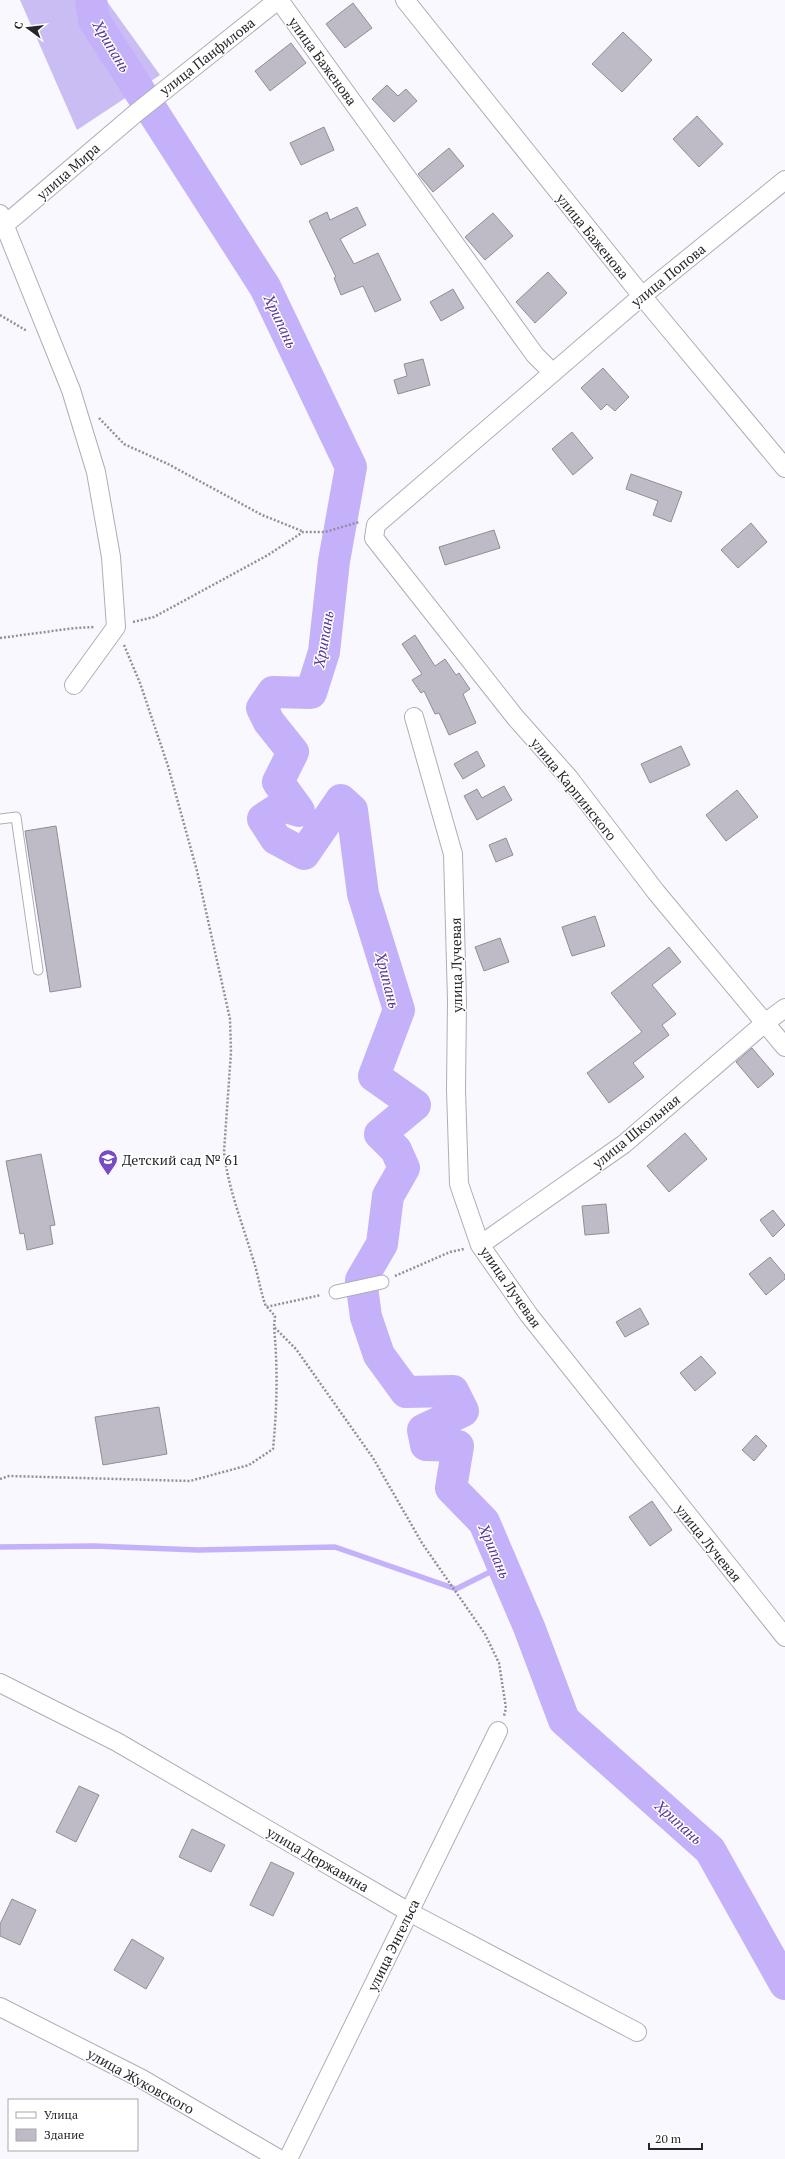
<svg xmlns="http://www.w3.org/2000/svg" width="785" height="2159" viewBox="0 0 785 2159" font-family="'PT Serif',serif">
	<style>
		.forest { fill: #cabdf4 }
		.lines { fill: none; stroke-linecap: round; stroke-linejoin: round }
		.stream { stroke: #c4b1fa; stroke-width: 5.5 }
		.river { stroke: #c4b1fa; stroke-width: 32 }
		.building { fill: #bebbc6; stroke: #8f8d96 }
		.service-casing { stroke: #afadb7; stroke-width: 11 }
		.pedestrian-casing { stroke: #afadb7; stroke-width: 15 }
		.minor-casing { stroke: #afadb7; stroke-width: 20 }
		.path { stroke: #929096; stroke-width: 2.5; stroke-dasharray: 2 2; stroke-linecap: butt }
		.service { stroke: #fff; stroke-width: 9 }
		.pedestrian { stroke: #fff; stroke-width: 13 }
		.minor { stroke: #fff; stroke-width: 18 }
		.labels { text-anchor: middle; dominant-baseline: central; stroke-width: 3; stroke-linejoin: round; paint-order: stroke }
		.street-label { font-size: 14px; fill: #27262a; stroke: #fff }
		.poi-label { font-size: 14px; fill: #27262a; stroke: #fff; text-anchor: start }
		.water-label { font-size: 15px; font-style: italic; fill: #5a339b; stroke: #fff }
	</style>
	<rect width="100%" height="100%" fill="#faf8ff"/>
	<!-- forest -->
	<path class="forest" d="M20,0H106L160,75L77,130Z"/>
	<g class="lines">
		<!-- stream -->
		<path class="stream" d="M0,1547L94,1546L198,1550L335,1547L456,1589L502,1566"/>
		<!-- river -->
		<path class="river" d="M91,0L94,20L265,287L351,467L334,561L324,652L311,693L273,692L262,708L269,722L293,752L278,782L299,811L283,806L263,819L276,839L304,854L341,800L352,810L363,894L399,1010L374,1076L415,1105L380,1134L396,1150L404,1168L388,1196L382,1244L361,1280L366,1317L379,1355L406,1392L453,1391L463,1411L423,1430L426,1445L458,1446L451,1488L484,1522L529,1627L564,1720L710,1850L785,1984"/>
	</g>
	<!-- building -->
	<path class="building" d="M353,3L372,28L345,48L326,24Z
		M623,32L652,60L622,92L592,64Z
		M291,43L306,63L270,91L255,71Z
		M387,85L398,96L406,89L417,101L394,122L372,99Z
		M697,116L723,144L699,167L673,139Z
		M324,127L334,150L301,165L290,143Z
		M449,148L464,166L433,192L418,174Z
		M357,207L366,225L340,239L354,264L378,253L401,300L375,312L363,286L341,295L334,278L336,277L309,221L327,212L330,220Z
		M493,213L513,236L485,260L465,237Z
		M548,272L567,293L535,323L516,302Z
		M453,289L464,308L441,321L430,302Z
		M423,359L430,385L398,394L394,380L407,376L404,364Z
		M603,368L629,397L615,411L607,404L601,410L581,388Z
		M572,432L593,458L573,475L552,449Z
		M631,474L682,492L671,522L653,515L658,501L626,489Z
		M751,523L767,542L738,568L721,550Z
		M494,530L500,548L445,565L439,547Z
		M415,635L435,666L445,659L456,675L459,673L470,689L463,694L476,723L449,735L439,713L435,714L424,691L421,693L412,680L422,674L402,644Z
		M681,746L690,765L650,783L641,764Z
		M477,751L485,766L463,779L454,764Z
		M504,786L512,800L477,820L464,796L477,789L482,798Z
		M737,790L758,817L726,841L706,815Z
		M56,826L81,987L50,992L25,831Z
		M506,838L513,855L496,862L489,845Z
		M595,916L605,946L572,956L562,927Z
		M500,938L509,962L484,971L475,947Z
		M669,947L681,962L652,985L676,1014L662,1025L669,1035L633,1063L644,1077L609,1103L587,1073L642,1032L611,993Z
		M752,1048L774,1074L758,1088L736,1062Z
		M685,1133L707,1159L669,1192L647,1166Z
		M41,1154L55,1225L50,1226L53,1244L27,1250L24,1233L20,1234L6,1161Z
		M606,1204L609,1233L585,1235L582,1206Z
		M773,1210L785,1225L773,1237L760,1220Z
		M770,1257L785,1275V1279L766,1295L749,1274Z
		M640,1308L649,1324L625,1337L616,1322Z
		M701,1356L716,1373L695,1391L680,1373Z
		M159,1407L167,1454L103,1465L95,1417Z
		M756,1435L767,1446L754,1461L742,1450Z
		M652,1501L672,1530L650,1546L629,1517Z
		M79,1786L99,1795L76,1842L56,1832Z
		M192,1829L225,1845L211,1872L179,1857Z
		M271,1862L294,1873L273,1916L250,1905Z
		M12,1899L36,1910L20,1945L0,1936V1924Z
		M132,1939L164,1958L146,1989L114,1970Z"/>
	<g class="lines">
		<!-- service casing -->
		<g class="service-casing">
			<path id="service" d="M0,819L16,817L38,970"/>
		</g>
		<!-- pedestrian casing -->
		<g class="pedestrian-casing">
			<path id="pedestrian" d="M336,1292L382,1282"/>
		</g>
		<!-- minor casing -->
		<g class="minor-casing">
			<path id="minor" d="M279,0L535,355L553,373
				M405,0L642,296L785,468
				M785,180L642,296L376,525L374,538L515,717L569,778L656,892L785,1047
				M0,214L71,390L96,472L111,557L116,627L74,685
				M0,229L136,113L278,0
				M414,717L453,854L457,1001L456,1090L459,1184L480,1245L529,1315L785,1637
				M480,1245L624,1144L766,1022L785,1008
				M0,1683L117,1742L409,1912L637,2032
				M0,2007L142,2079L279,2159
				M288,2159L498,1731"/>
		</g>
		<!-- path -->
		<path class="path" d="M0,315L27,331
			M99,418L124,444L168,464L262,515L302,531
			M133,622L154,617L268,555L303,532H325L359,522
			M0,638L75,628L95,627
			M124,645L140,683L168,766L197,871L230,1019L231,1052L224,1152C228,1188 242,1222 252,1256C258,1273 260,1290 266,1307L321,1295
			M395,1276L450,1252L464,1249
			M267,1307L275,1316L274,1327L296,1349L373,1458L422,1543L485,1634L499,1663L506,1708L504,1716
			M0,1479L9,1476L190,1481L249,1465L273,1449C277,1408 278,1369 274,1327"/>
		<!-- service -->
		<use href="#service" class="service"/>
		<!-- pedestrian -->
		<use href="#pedestrian" class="pedestrian"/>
		<!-- minor -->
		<use href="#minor" class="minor"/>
	</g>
	<!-- icons -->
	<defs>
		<g id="school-pin" transform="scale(1)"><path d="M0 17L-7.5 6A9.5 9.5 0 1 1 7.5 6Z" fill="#774cc4" stroke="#fff"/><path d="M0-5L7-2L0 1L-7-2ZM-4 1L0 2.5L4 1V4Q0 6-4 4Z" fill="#fff"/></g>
	</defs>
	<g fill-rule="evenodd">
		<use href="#school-pin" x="108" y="1159"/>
	</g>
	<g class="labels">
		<!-- street labels -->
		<g class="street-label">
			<text transform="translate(207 56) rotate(-38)">улица Панфилова</text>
			<text transform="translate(323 61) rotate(54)">улица Баженова</text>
			<text transform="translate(68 171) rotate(-41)">улица Мира</text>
			<text transform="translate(593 236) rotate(51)">улица Баженова</text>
			<text transform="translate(668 275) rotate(-39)">улица Попова</text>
			<text transform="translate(574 789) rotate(51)">улица Карпинского</text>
			<text transform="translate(456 965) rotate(-91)">улица Лучевая</text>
			<text transform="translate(636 1131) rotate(-39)">улица Школьная</text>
			<text transform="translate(511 1287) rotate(55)">улица Лучевая</text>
			<text transform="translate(709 1543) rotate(51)">улица Лучевая</text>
			<text transform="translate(318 1859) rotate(30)">улица Державина</text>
			<text transform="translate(393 1945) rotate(-64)">улица Энгельса</text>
			<text transform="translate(141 2081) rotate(29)">улица Жуковского</text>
		</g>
		<!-- poi labels -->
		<g class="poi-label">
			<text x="122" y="1159">Детский сад № 61</text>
		</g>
		<!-- water labels -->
		<g class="water-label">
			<text transform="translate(112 46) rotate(59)">Хрипань</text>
			<text transform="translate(281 321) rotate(65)">Хрипань</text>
			<text transform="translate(323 639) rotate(-80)">Хрипань</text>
			<text transform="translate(388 980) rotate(76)">Хрипань</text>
			<text transform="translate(495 1551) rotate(67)">Хрипань</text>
			<text transform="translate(679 1822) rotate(42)">Хрипань</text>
		</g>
	</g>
	<!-- legend -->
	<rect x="8" y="2099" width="130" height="52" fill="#ffffff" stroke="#a9a8aa"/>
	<rect x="16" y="2112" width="20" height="6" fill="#ffffff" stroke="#a9a8aa"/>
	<text x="44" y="2119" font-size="12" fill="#27262a">Улица</text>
	<rect x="16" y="2129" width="20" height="12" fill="#bebbc6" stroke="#a9a8aa"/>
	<text x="44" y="2139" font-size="12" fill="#27262a">Здание</text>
	<!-- north arrow -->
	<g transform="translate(28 28) rotate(285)" stroke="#ffffff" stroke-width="3" paint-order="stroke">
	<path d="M0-3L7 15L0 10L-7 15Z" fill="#27262a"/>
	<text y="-6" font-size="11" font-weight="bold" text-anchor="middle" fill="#27262a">С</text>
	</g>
	<!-- scale -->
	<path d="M649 2143v6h53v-6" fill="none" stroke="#27262a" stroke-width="2"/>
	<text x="655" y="2143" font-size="12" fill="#27262a" stroke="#ffffff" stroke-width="3" paint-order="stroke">20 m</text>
</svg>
